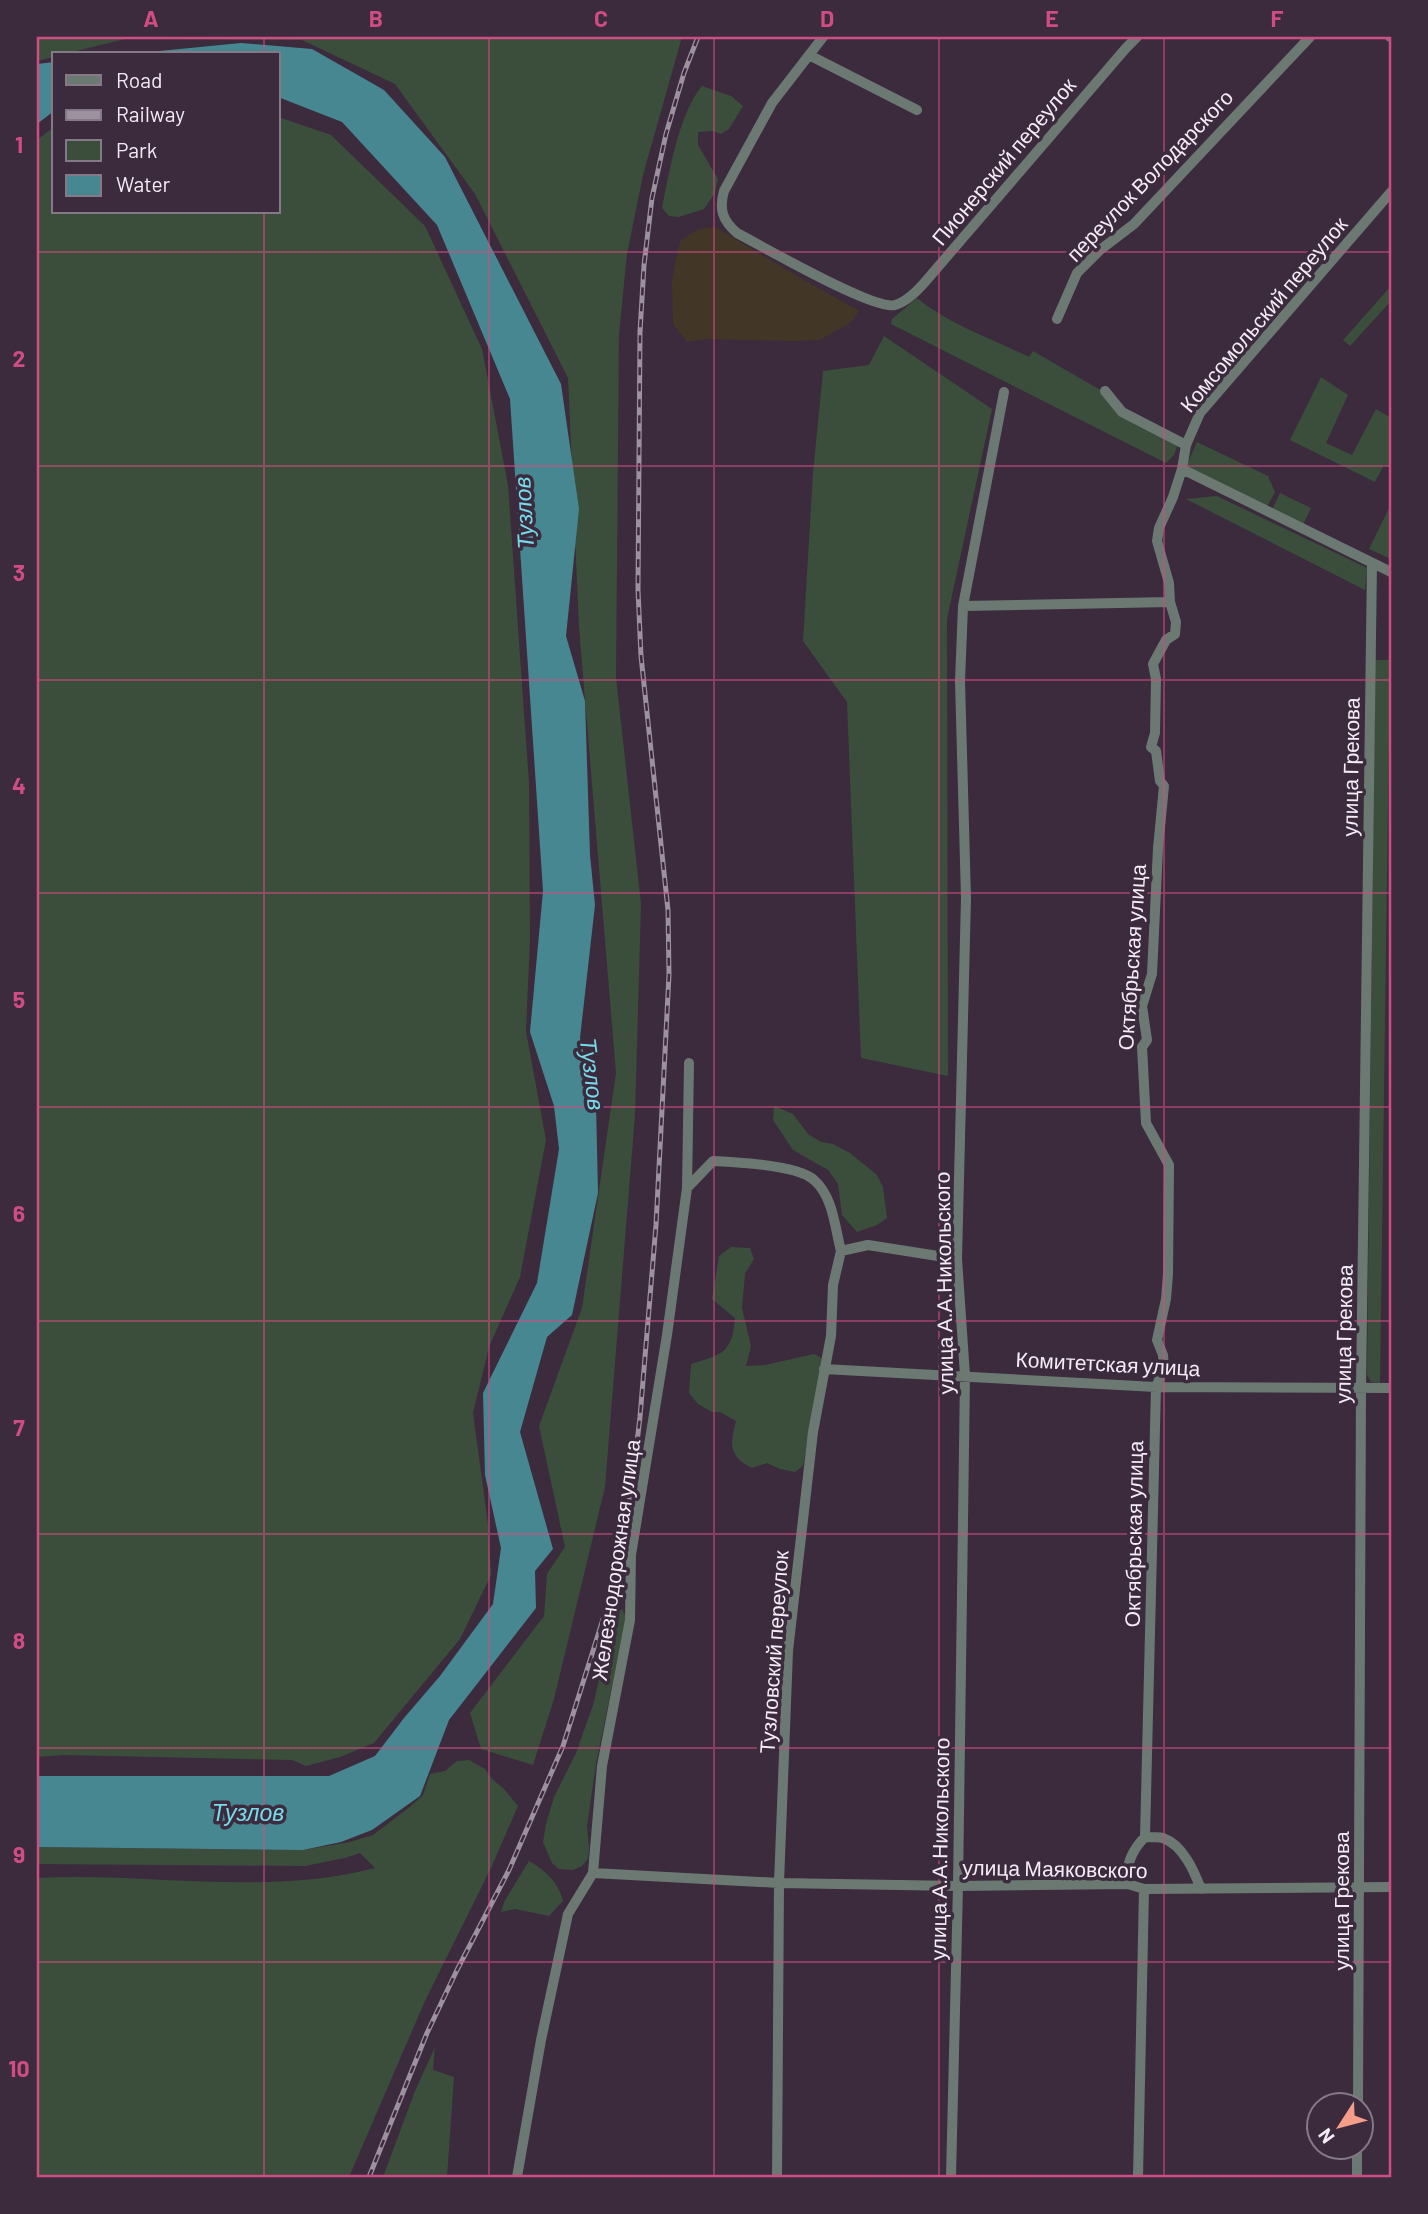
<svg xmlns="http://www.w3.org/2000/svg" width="1428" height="2214" viewBox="0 0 1428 2214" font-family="Barlow,sans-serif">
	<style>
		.industrial { fill: #423727 }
		.green { fill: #3a4e3b }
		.water { fill: #478791 }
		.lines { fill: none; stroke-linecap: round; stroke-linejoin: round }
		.minor { stroke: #6c7973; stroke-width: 10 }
		.rail-casing { stroke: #9d909f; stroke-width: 5 }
		.rail { stroke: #3b2b3d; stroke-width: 2.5; stroke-dasharray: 8; stroke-linecap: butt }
		.grid { fill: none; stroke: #cf4d82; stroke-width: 2; stroke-opacity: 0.55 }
		.labels { text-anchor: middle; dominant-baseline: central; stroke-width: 7; stroke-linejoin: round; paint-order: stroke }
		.street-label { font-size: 21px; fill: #f5ebf6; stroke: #3b2b3d }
		.water-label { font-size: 23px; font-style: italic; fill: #76dceb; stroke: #3b2b3d }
		.neatline { fill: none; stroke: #cf4d82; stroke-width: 2.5 }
		.grid-label { font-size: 23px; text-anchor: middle; font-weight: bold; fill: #cf4d82 }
	</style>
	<rect width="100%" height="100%" fill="#3b2b3d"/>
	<!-- industrial -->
	<path class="industrial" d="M715,227L797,276L859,311L850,323L820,340L790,341L706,339L687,342L673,324L672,280L680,241L698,229Z"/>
	<!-- green -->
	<path class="green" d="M37,37H682L643,175L627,254L619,334L616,677L641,904L635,1115L605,1487L554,1699L533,1765L481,1749L470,1713L544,1616L547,1574L565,1547L539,1426L582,1308L616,1073L579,627L568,378L475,194L395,84L302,40L125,39L64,54H54V57L37,61Z
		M702,86L731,96L743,106L729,129L721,134L712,131L698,132V145L718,179L715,193L704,209L679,217L669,216L662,208C669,173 679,113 702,86Z
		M278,117L331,135L425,226L482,349L508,485L529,783L530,940L526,1031L546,1140L520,1277L489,1347L473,1413L488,1524L491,1575L460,1639L374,1743L340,1757L306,1766L292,1760L64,1755L37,1757V140L54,127V212H278Z
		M1391,286V301L1350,346L1343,340Z
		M917,298C950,325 991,338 1029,357L1033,351L1102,391L1119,415L1178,444L1174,455L1166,463L891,324L892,319Z
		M884,336L992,409L947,619L948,1076L861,1058L847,702L803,641L813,473L823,371L869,365Z
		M1321,377L1348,395L1326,443L1352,455L1376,409L1391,418V468L1384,465L1375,482L1290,440Z
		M1197,442L1268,476L1275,492L1266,509L1185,469Z
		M1280,493L1311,508L1302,527L1271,512Z
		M1217,496L1367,568L1365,590L1186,499Z
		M1391,504V559L1369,549Z
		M1375,660H1390L1380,1383L1371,1382L1367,1375Z
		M774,1106L793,1114L808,1134L821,1142L833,1144L850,1153L877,1175L883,1187L887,1218L877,1225L857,1232L842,1215L838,1184L828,1170L793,1150L773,1120Z
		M731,1247L750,1248L754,1259L745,1274L742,1308L751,1346L746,1366L765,1365L814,1354L822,1358L803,1466L795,1472L780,1469L767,1463L752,1468C728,1456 730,1444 736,1421L720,1412H712L698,1404L689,1393L691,1364C722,1354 732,1354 735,1318L712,1299L719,1256Z
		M622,1609L626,1617L596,1764L587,1826L589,1848L588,1859L582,1866L573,1870L559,1869L552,1863L543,1842L546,1824L554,1797L576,1753L594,1702L613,1617Z
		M469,1760L485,1769L492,1779L504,1789L518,1806L491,1868L425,2001L349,2177H37V1878C149,1872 264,1897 375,1868L360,1853L345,1858L305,1866L37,1864V1847L303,1850L350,1842L373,1835L411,1806L423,1795L430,1774L445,1771L457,1761Z
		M529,1861C545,1870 559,1883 563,1901L549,1916L515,1909L501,1912L505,1900Z
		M435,2047L433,2070L454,2077L447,2177H383L415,2091Z"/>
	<!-- water -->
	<path class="water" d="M241,43L312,49L384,90L445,157L561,384L579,509L566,636L585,701L590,855L595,905L580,1038L596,1103L598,1193L572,1315L547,1337L520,1432L553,1549L535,1571L536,1608L449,1720L420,1796L372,1830L341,1842L303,1850L37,1847V1776H329L375,1756L404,1718L440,1676L493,1604L501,1548L485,1475L483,1393L537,1283L559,1149L554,1106L530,1032L543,891L510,399L437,225L342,122L278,97V54H129Z
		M54,62V111L37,124V64Z"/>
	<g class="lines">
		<!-- minor -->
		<path class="minor" d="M823,37L772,103L724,191C719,209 722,220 737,233C762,246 874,311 895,305C906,302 918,290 925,282L1126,48L1137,37
			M1390,37H1391
			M809,55L917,110
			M1057,319L1077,273L1100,250L1134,224L1310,37
			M1105,391L1122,412L1186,445
			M1182,469L1391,572
			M963,606L1170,602
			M687,1188L713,1161C736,1162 798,1165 814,1180C833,1196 835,1228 841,1251
			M824,1369L1156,1387L1391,1388
			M1145,1837L1156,1387L1164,1368L1163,1355L1157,1340L1166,1299L1168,1274L1169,1165L1146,1123L1142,1047L1147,1040L1142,1006L1152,974L1158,848L1164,786L1160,781L1156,751L1151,747L1155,733L1156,679L1153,664L1166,640L1175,634L1176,622L1170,602L1169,583L1157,541L1159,528L1173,497L1182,469L1186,445L1200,413L1391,192
			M593,1873L779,1883L958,1886L1128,1884L1144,1889L1391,1887
			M1128,1884C1125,1865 1132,1850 1145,1837C1150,1837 1158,1837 1163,1838C1183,1845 1194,1871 1201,1889
			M1358,2106L1361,1389L1372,563
			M517,2177L541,2040L568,1914L593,1873L602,1766L630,1620L631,1555L667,1335L687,1188L689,1063
			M777,2177L779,1883L788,1651L813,1432L831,1336L833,1285L841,1251L868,1245L957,1259
			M951,2177L958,1886L965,1375L957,1259L966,898L960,681L963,606L1004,392
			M1138,2177L1144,1889
			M1357,2177V2148"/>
		<!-- rail casing -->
		<g class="rail-casing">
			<path id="rail" d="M369,2177L427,2033L457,1970L509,1870L563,1746L604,1616L619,1551L632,1484L640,1417L656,1225L669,975L668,910L641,656L638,590L640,332L644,265L652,198L666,134L684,73L698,37"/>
		</g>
		<!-- rail -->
		<use href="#rail" class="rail"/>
	</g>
	<!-- grid -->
	<path class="grid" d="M264,37V54M489,37V2177M714,37V2177M939,37V2177M1164,37V2177M264,212V2177M37,252H1391M37,466H1391M37,680H1391M37,893H1391M37,1107H1391M37,1321H1391M37,1534H1391M37,1748H1391M37,1962H1391"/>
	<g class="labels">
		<!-- street labels -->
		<g class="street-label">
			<text transform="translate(1003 161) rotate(-50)">Пионерский переулок</text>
			<text transform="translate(1149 175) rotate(-46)">переулок Володарского</text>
			<text transform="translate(1263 314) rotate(-50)">Комсомольский переулок</text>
			<text transform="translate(1350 767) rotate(-89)">улица Грекова</text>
			<text transform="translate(1131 957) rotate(-86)">Октябрьская улица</text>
			<text transform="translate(943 1283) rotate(-91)">улица А.А.Никольского</text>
			<text transform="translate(1343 1334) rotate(-89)">улица Грекова</text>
			<text transform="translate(1108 1363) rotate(3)">Комитетская улица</text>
			<text transform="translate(1133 1534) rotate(-89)">Октябрьская улица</text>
			<text transform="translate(615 1560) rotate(-82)">Железнодорожная улица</text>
			<text transform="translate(773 1652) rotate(-86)">Тузловский переулок</text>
			<text transform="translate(939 1849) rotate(-89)">улица А.А.Никольского</text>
			<text transform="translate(1055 1868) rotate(1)">улица Маяковского</text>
			<text transform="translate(1340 1901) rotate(-90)">улица Грекова</text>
		</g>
		<!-- water labels -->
		<g class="water-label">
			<text transform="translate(523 513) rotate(-93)">Тузлов</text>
			<text transform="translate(593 1074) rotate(83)">Тузлов</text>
			<text x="248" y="1812">Тузлов</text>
		</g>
	</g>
	<!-- border -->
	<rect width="1428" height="2214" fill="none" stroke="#3b2b3d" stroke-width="77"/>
	<!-- legend -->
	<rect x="52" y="52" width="228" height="161" fill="#3b2b3d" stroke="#857887" stroke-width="2"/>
	<rect x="66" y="75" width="35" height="10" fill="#6c7973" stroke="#857887" stroke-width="2"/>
	<text x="116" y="88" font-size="21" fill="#f5ebf6">Road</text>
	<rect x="66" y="110" width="35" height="10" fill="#9d909f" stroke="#857887" stroke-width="2"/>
	<text x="116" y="122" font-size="21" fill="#f5ebf6">Railway</text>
	<rect x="66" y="140" width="35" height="21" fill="#3a4e3b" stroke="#857887" stroke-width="2"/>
	<text x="116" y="158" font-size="21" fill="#f5ebf6">Park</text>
	<rect x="66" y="175" width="35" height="21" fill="#478791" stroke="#857887" stroke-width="2"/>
	<text x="116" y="192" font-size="21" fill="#f5ebf6">Water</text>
	<!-- north arrow -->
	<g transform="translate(1340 2126) rotate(234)"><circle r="33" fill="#3b2b3d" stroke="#857887" stroke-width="2"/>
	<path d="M0-5L12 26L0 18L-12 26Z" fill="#f49e8a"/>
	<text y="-10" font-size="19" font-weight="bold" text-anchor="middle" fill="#f5ebf6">N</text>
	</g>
	<rect x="38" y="38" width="1352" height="2138" class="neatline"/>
	<g class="grid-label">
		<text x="151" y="27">A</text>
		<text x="376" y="27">B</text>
		<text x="601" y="27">C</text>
		<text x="827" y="27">D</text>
		<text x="1052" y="27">E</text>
		<text x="1277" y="27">F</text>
		<text x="19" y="153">1</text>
		<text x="19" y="367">2</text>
		<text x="19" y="581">3</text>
		<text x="19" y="794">4</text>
		<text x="19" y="1008">5</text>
		<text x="19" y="1222">6</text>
		<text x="19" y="1436">7</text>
		<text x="19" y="1649">8</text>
		<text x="19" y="1863">9</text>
		<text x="19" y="2077">10</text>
	</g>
</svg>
